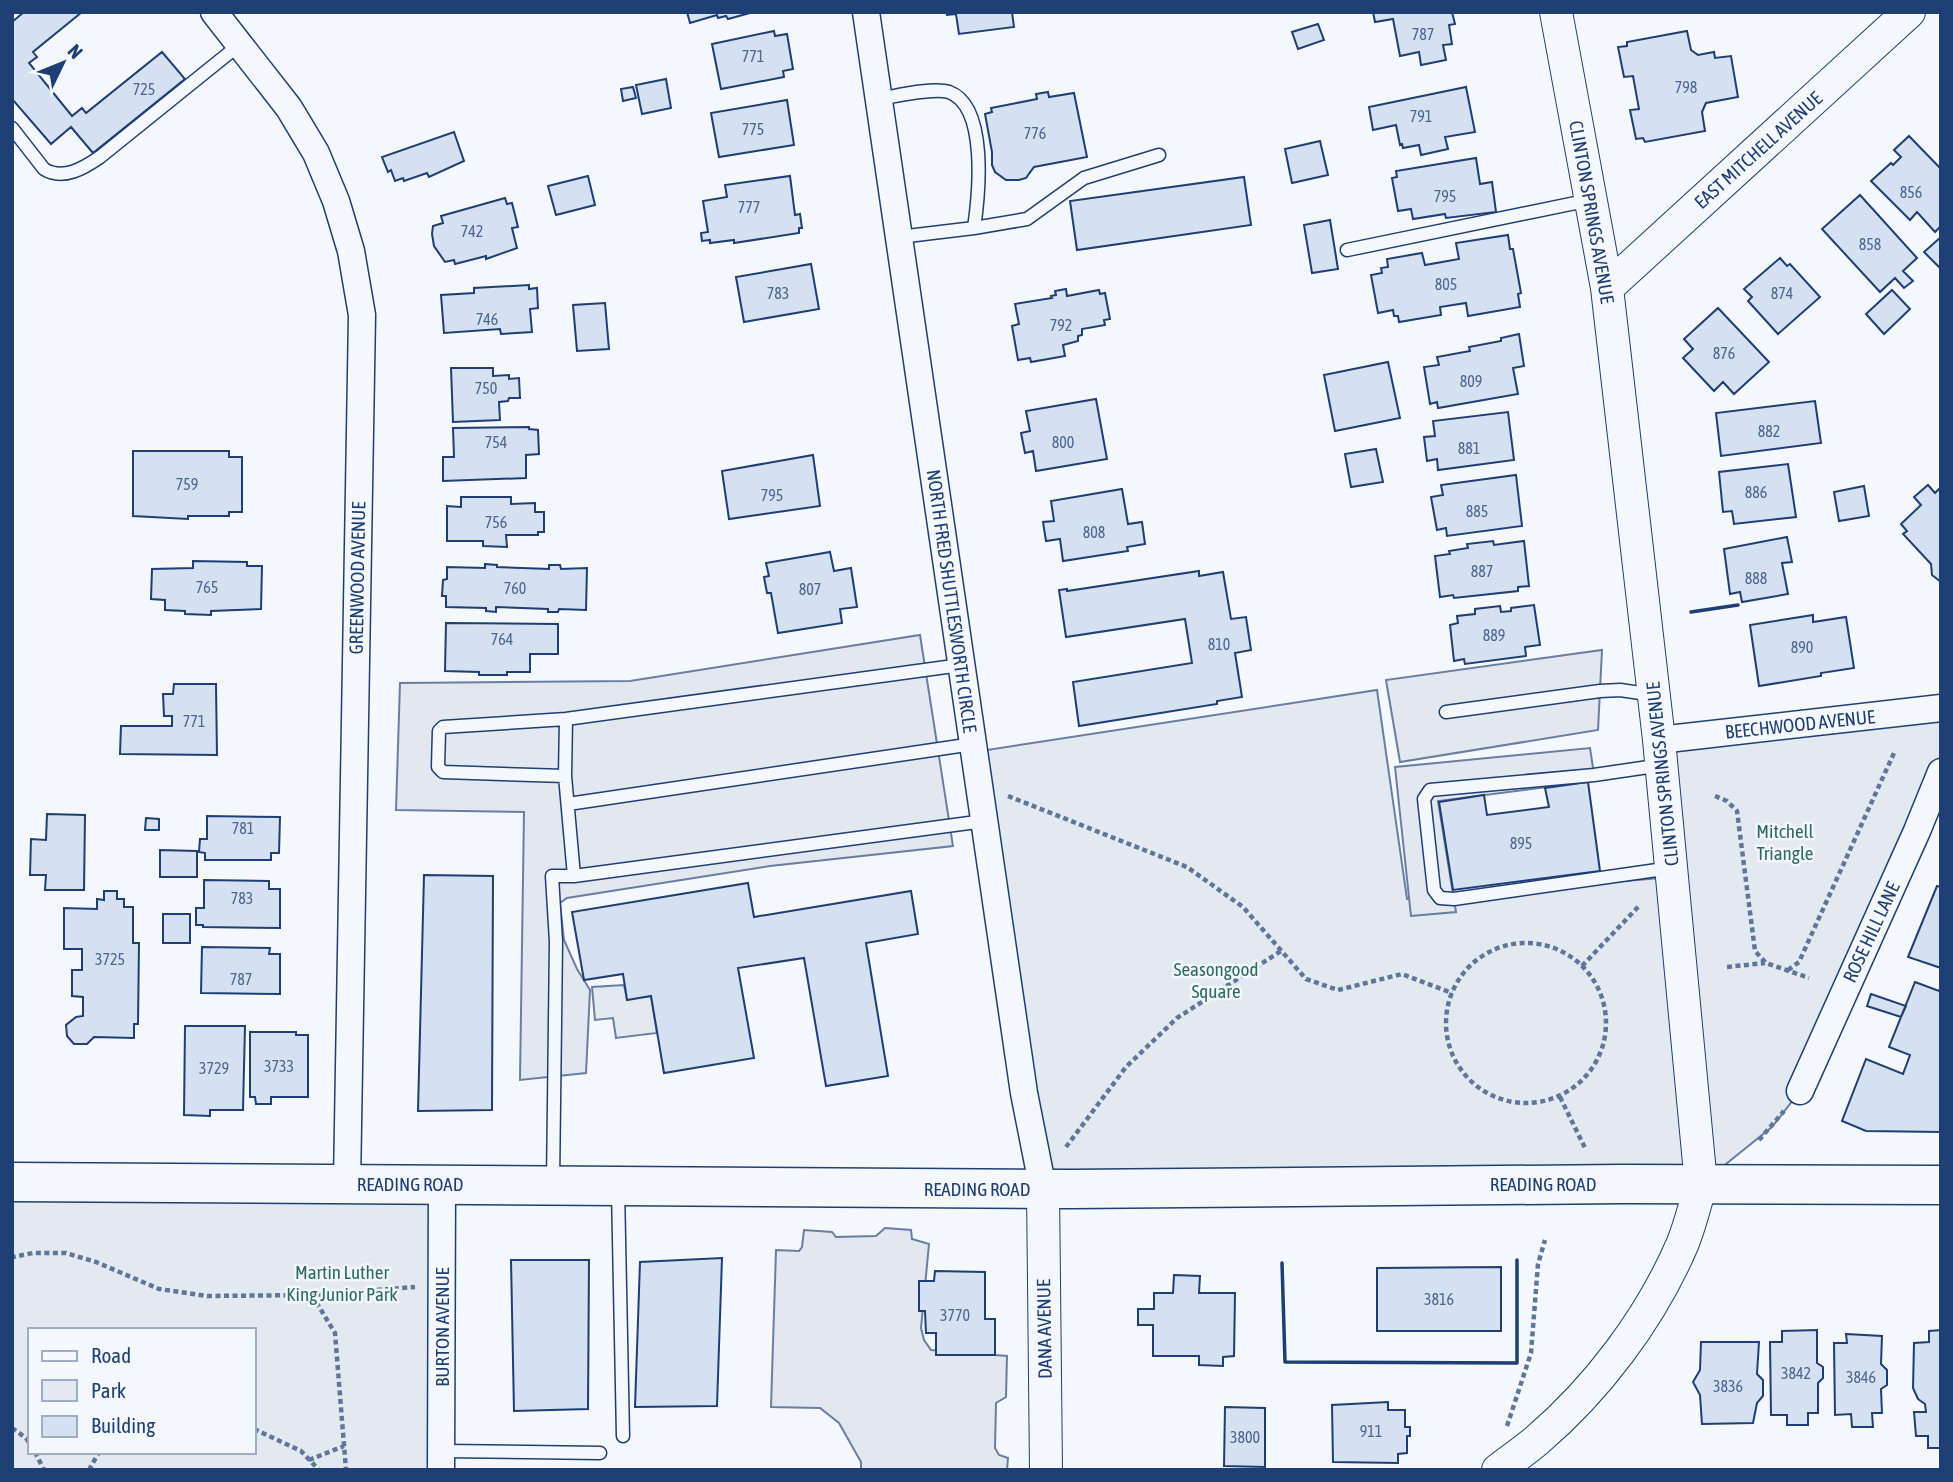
<svg xmlns="http://www.w3.org/2000/svg" width="1953" height="1482" viewBox="0 0 1953 1482" font-family="'Asap Condensed',sans-serif">
	<style>
		.green { fill: #e3e9f0; stroke: #687fa3; stroke-width: 2; fill-rule: evenodd }
		.parking { fill: #e3e8f0; stroke: #687fa3; stroke-width: 2 }
		.building { fill: #d5e0f0; stroke: #1d3f73; stroke-width: 2 }
		.lines { fill: none; stroke-linecap: round; stroke-linejoin: round }
		.service-casing { stroke: #1d3f73; stroke-width: 15 }
		.minor-casing { stroke: #1d3f73; stroke-width: 29 }
		.tertiary-casing { stroke: #1d3f73; stroke-width: 34 }
		.primary-casing { stroke: #1d3f73; stroke-width: 41 }
		.path { stroke: #5e769c; stroke-width: 4.5; stroke-dasharray: 5 3.5; stroke-linecap: butt }
		.service { stroke: #f4f7fb; stroke-width: 12 }
		.minor { stroke: #f4f7fb; stroke-width: 26 }
		.tertiary { stroke: #f4f7fb; stroke-width: 32 }
		.primary { stroke: #f4f7fb; stroke-width: 38 }
		.wall { stroke: #1d3f73; stroke-width: 3.5 }
		.labels { text-anchor: middle; dominant-baseline: central; stroke-width: 5; stroke-linejoin: round; paint-order: stroke }
		.number-label { font-size: 16px; fill: #4b6792 }
		.street-label { font-size: 19px; fill: #1d3f73; stroke: #f4f7fb }
		.park-label { font-size: 19px; fill: #2c6c60; stroke: #f4f7fb }
	</style>
	<rect width="100%" height="100%" fill="#f4f7fb"/>
	<!-- green -->
	<path class="green" d="M1377,690L1407,899L1672,877L1659,740L1941,709V772L1800,1091L1772,1127L1701,1184L1043,1189L974,752Z
		M624,985L627,999L651,996L657,1033L616,1038L613,1018L595,1020L592,987Z
		M12,1182L442,1184V1470H12ZM30,1330H254V1452H30Z"/>
	<!-- parking -->
	<path class="parking" d="M920,635L953,846L770,866L567,898L560,903L564,940L577,969L590,990L586,1073L520,1080L524,812L396,810L400,683L630,681Z
		M1602,650L1598,730L1400,762L1386,680Z
		M1590,748L1595,781L1438,801L1456,912L1411,916L1395,767Z
		M885,1228L911,1230L912,1239L929,1244L921,1328L924,1340L931,1350L1007,1356L1006,1397L996,1403L995,1448L999,1455L1008,1458L1007,1470H861V1462L839,1423L820,1408L771,1407L776,1250L799,1251L802,1247L804,1230L832,1232L836,1237L876,1236Z"/>
	<!-- building -->
	<path class="building" d="M24,12H82L33,52L37,57L29,63L72,116L82,108L86,113L162,52L185,79L93,153L71,127L51,144L12,99V22Z
		M687,12H749L750,13L728,19L726,16L718,18L717,15L690,23Z
		M946,12H1012L1014,27L959,34L956,14L947,15Z
		M1373,12H1452L1455,24L1449,25L1452,44L1443,45L1446,60L1421,65L1419,52L1400,56L1393,19L1375,22Z
		M1318,24L1324,40L1298,49L1292,32Z
		M774,31L775,36L787,34L793,69L783,71L784,77L721,89L712,44Z
		M1687,31L1691,50L1698,55L1714,52L1715,58L1731,56L1738,97L1706,103L1702,112L1705,131L1645,142L1643,138L1636,139L1630,110L1639,109L1633,76L1624,77L1618,47L1627,46V42Z
		M666,79L671,108L642,114L636,85Z
		M633,87L636,98L623,101L621,89Z
		M1466,87L1475,132L1445,137L1448,149L1421,155L1419,145L1403,148L1402,144L1400,145L1396,125L1373,130L1369,107Z
		M1048,92L1049,97L1074,93L1087,157L1034,167L1026,178L1019,180H1006L995,172L992,165V152L985,114L992,112L991,108L1037,99L1036,94Z
		M787,100L794,145L719,157L711,113Z
		M454,132L464,161L429,177L427,173L404,181L403,178L395,181L391,170L388,172L382,157Z
		M1909,136L1941,169V226L1935,232L1917,212L1910,220L1871,181L1891,163L1893,165L1901,157L1894,150Z
		M1320,141L1328,175L1292,183L1285,149Z
		M1476,158L1480,184L1492,182L1496,212L1446,218L1445,214L1413,219L1411,209L1398,211L1392,178L1397,177L1396,171Z
		M588,176L595,205L556,215L548,186Z
		M790,176L795,215L800,214L802,228H799V233L734,243V240L710,243V240L702,241L701,233L708,232L703,201L727,197L725,185Z
		M1244,177L1251,225L1077,250L1070,201Z
		M1860,195L1917,258L1903,271L1913,281L1904,288L1895,278L1880,292L1822,229Z
		M505,198L507,204L512,203L518,227L512,228L517,248L486,259V256L455,264L454,260L445,262L434,246L432,234L433,226L443,223L441,216Z
		M1330,220L1338,269L1312,273L1304,225Z
		M1508,235L1510,249H1513L1521,293L1518,294L1520,307L1468,316L1466,303L1440,307L1441,315L1399,322L1398,316H1394L1393,310L1378,313L1371,275L1382,273L1381,268L1388,267L1387,259L1422,253L1425,265L1459,259L1456,243Z
		M1941,237V269L1924,252Z
		M1780,258L1787,266L1790,264L1820,297L1778,334L1748,301L1752,297L1744,289Z
		M811,264L819,309L744,322L736,277Z
		M529,285V289L537,288L538,308L530,309L532,332L501,334L500,329L444,333L441,295L474,293V288Z
		M1066,289L1067,296L1099,290L1100,294L1105,293L1110,319L1104,320L1105,325L1082,329V335L1078,336V341L1063,345L1065,356L1031,362L1030,358L1018,360L1012,326L1019,324L1015,304L1052,298L1051,296L1056,295L1055,291Z
		M1892,290L1910,309L1884,334L1866,314Z
		M605,303L609,349L577,351L573,305Z
		M1718,308L1769,362L1734,394L1723,382L1714,391L1683,358L1693,349L1684,339Z
		M1519,334L1524,366L1513,368L1518,394L1438,408L1437,402L1430,404L1424,367L1439,365L1437,357L1470,351L1469,347L1501,341V338Z
		M1388,362L1400,418L1335,431L1324,375Z
		M451,368H493V376L509,375V379L519,378L520,398H509L508,401L499,402L500,420L453,422Z
		M1096,399L1107,459L1036,471L1033,451L1025,453L1021,433L1030,431L1026,411Z
		M1815,401L1821,443L1721,456L1716,413Z
		M1508,412L1514,460L1438,470L1437,459L1427,461L1424,437L1435,436L1433,421Z
		M529,427V429L538,430L539,454L526,455V478L443,481V457H454L453,428Z
		M1376,449L1383,482L1351,487L1345,454Z
		M133,451H229V457H242V512H229V516H188V519L133,516Z
		M813,455L820,506L729,519L722,471Z
		M1788,464L1796,517L1734,524L1732,511L1723,512L1719,472Z
		M1516,475L1522,526L1447,536L1446,528L1437,530L1431,497L1443,495L1441,485Z
		M1928,485L1935,493L1941,487V582L1932,575L1931,564L1903,534L1907,531L1901,524L1921,505L1914,497Z
		M1864,486L1869,516L1839,521L1834,492Z
		M1122,489L1128,524L1142,522L1145,544L1127,547L1128,551L1063,561L1060,539L1046,541L1043,522L1054,521L1051,501Z
		M461,497H511V504L535,503V512H544V532H538V535H506L507,547L483,546V541H447V506L461,507Z
		M1787,537L1792,562L1782,563L1788,594L1742,602L1740,592L1730,594L1724,549Z
		M1493,541L1494,545L1524,541L1529,586L1518,587V591L1454,598L1453,595L1440,597L1435,556L1450,554L1449,551L1468,548L1467,544Z
		M830,552L834,571L851,568L857,607L840,609L842,623L778,633L771,593H767L764,577L769,576L766,563Z
		M193,561L247,562V566H262L261,609L211,611V615L185,614V611L165,610V600L151,599L152,569L193,568Z
		M485,564L497,565V567L549,569V565H560L561,569L587,568L586,610L559,609L558,612H548V609L496,607V612L486,611V608L446,607V596H442L443,580L447,579V567L485,568Z
		M1199,571V576L1223,572L1231,619L1246,617L1251,650L1235,653L1242,697L1217,701V704L1079,726L1073,682L1192,663L1185,619L1066,637L1059,590L1067,589V591Z
		M1534,605L1540,645L1525,647L1526,656L1465,664L1464,659L1454,661L1450,625L1458,623L1457,616L1475,614V609L1500,606L1501,612L1511,611V608Z
		M1813,615V622L1846,617L1854,668L1821,673V676L1759,686L1750,625Z
		M446,623L558,624V654H530V672H507V675H479V672L445,671Z
		M174,684H216L217,755L120,754L121,726H172V716H164L163,694H173Z
		M1588,782L1600,871L1453,890L1439,802L1484,795L1487,815L1549,807L1545,788Z
		M47,814L85,815L84,890H45L46,875H30L31,839L46,840Z
		M207,816L280,817L279,853H271V860H205V853L199,852L200,839H207Z
		M146,818L159,819V830H145Z
		M160,850L197,851V877H160Z
		M424,875L493,876L492,1110L418,1111Z
		M204,880L269,881V889H280V928L203,927V925H196V908H204Z
		M748,883L754,917L911,891L918,934L866,943L888,1076L826,1086L804,958L738,968L754,1058L664,1073L651,996L627,1000L623,974L584,980L572,912Z
		M1937,886L1941,887V968L1908,957Z
		M104,891H117V899H124V907H133V943H139L138,1024H134V1038L94,1037L87,1044H74L67,1036L66,1025L76,1017L83,1016V997L72,996V970H82V949H64V908L97,909V899L104,900Z
		M163,914H190V943H163Z
		M202,947L270,948L269,954H280V994L201,993Z
		M1915,982L1939,991L1941,987V1132L1866,1131L1842,1121L1866,1059L1903,1074L1910,1055L1889,1047Z
		M1871,994L1906,1006L1901,1017L1867,1006Z
		M185,1026H245L243,1110H210V1116L184,1115Z
		M250,1032H296V1035H308V1097H271V1104H256L255,1097H250Z
		M722,1258L717,1406L635,1407L640,1262Z
		M511,1260H589L588,1409L514,1411Z
		M1501,1267V1331H1377V1268Z
		M935,1271L985,1272V1319H995V1355H936V1333H926L925,1311H919V1281H934Z
		M1174,1275L1200,1276L1199,1293H1235L1234,1356L1223,1357V1366L1199,1365V1356H1153V1325H1138V1309H1154V1293H1173Z
		M1817,1330V1363L1823,1367V1378L1818,1383V1413H1808V1425H1787V1415H1771L1770,1342H1782V1331Z
		M1941,1330V1448H1928V1436H1916L1914,1412H1926L1925,1404L1918,1399L1913,1388L1914,1343L1929,1342V1331Z
		M1846,1334L1882,1336L1881,1364L1887,1370V1385L1881,1389L1882,1413H1872L1873,1427H1852L1851,1414L1835,1415L1834,1343H1847Z
		M1701,1342H1759L1757,1374L1763,1380V1396L1757,1403L1753,1423L1702,1424L1700,1395L1693,1382L1700,1370Z
		M1388,1402V1410H1405V1427H1410V1436H1407V1453L1398,1454V1463L1333,1462L1332,1405Z
		M1225,1407L1265,1408V1467L1224,1466Z"/>
	<g class="lines">
		<!-- service casing -->
		<g class="service-casing">
			<path id="service" d="M879,99C896,96 933,87 949,92C988,106 979,194 974,228L899,237
				M12,128L44,169C63,181 84,168 100,157L239,45
				M974,228L1027,219L1084,178L1159,155
				M1347,250L1590,200
				M1446,712L1600,691L1620,690L1654,695
				M566,719L565,776L574,876
				M1662,765L1594,775L1430,790L1424,799L1434,890L1440,898L1454,899L1671,868
				M565,776L443,772L438,767L439,731L443,727L566,719L961,665
				M568,804L973,744
				M553,1183L556,942L552,876H574L984,821
				M618,1189L623,1436
				M442,1451L600,1453"/>
		</g>
		<!-- minor casing -->
		<g class="minor-casing">
			<path id="minor" d="M214,12L289,108L316,153L336,201L351,251L362,315L347,1183
				M866,12L1024,1093L1043,1189
				M1659,740L1941,708
				M1800,1091L1917,831L1941,772
				M441,1470L442,1184"/>
		</g>
		<!-- tertiary casing -->
		<g class="tertiary-casing">
			<path id="tertiary" d="M1607,288L1909,12
				M1043,1189L1046,1470
				M1498,1470C1511,1460 1524,1451 1536,1441C1597,1389 1650,1319 1682,1245C1690,1226 1695,1204 1701,1184L1659,740L1607,288L1556,12"/>
		</g>
		<!-- primary casing -->
		<g class="primary-casing">
			<path id="primary" d="M12,1182L1071,1189L1622,1184L1941,1185"/>
		</g>
		<!-- path -->
		<path class="path" d="M1008,796L1187,867L1243,907L1306,979L1338,990L1402,974L1452,993
			M1715,796L1727,801L1737,811L1755,951L1766,963L1809,978
			M1446 1023a80 80 0 1 1 160 0a80 80 0 1 1-160 0Z
			M1582,966L1639,906
			M1727,967L1765,963
			M1788,970L1799,962L1894,753
			M1560,1097L1586,1150
			M1759,1140L1784,1111
			M1066,1147L1126,1067L1177,1018L1281,951
			M12,1255L13,1257L33,1253H66L96,1262L159,1289L207,1296L312,1295L415,1287
			M312,1295L335,1333L346,1470
			M1507,1426L1531,1353L1538,1264L1545,1240
			M12,1428L26,1438L30,1444
			M254,1429L301,1451L319,1470
			M35,1452L44,1470
			M309,1460L344,1446
			M89,1470L99,1452"/>
		<!-- service -->
		<use href="#service" class="service"/>
		<!-- minor -->
		<use href="#minor" class="minor"/>
		<!-- tertiary -->
		<use href="#tertiary" class="tertiary"/>
		<!-- primary -->
		<use href="#primary" class="primary"/>
		<!-- wall -->
		<path class="wall" d="M1691,612L1738,605
			M1282,1263L1285,1362L1517,1363V1260"/>
	</g>
	<g class="labels">
		<!-- number labels -->
		<g class="number-label">
			<text x="1423" y="34">787</text>
			<text x="753" y="56">771</text>
			<text x="1686" y="87">798</text>
			<text x="144" y="89">725</text>
			<text x="1421" y="116">791</text>
			<text x="753" y="129">775</text>
			<text x="1035" y="133">776</text>
			<text x="1911" y="192">856</text>
			<text x="1445" y="196">795</text>
			<text x="749" y="207">777</text>
			<text x="472" y="231">742</text>
			<text x="1870" y="244">858</text>
			<text x="1446" y="284">805</text>
			<text x="778" y="293">783</text>
			<text x="1782" y="293">874</text>
			<text x="487" y="319">746</text>
			<text x="1061" y="325">792</text>
			<text x="1724" y="353">876</text>
			<text x="1471" y="381">809</text>
			<text x="486" y="388">750</text>
			<text x="1769" y="431">882</text>
			<text x="496" y="442">754</text>
			<text x="1063" y="442">800</text>
			<text x="1469" y="448">881</text>
			<text x="187" y="484">759</text>
			<text x="1756" y="492">886</text>
			<text x="772" y="495">795</text>
			<text x="1477" y="511">885</text>
			<text x="496" y="522">756</text>
			<text x="1094" y="532">808</text>
			<text x="1482" y="571">887</text>
			<text x="1756" y="578">888</text>
			<text x="207" y="587">765</text>
			<text x="515" y="588">760</text>
			<text x="810" y="589">807</text>
			<text x="1494" y="635">889</text>
			<text x="502" y="639">764</text>
			<text x="1219" y="644">810</text>
			<text x="1802" y="647">890</text>
			<text x="194" y="721">771</text>
			<text x="243" y="828">781</text>
			<text x="1521" y="843">895</text>
			<text x="242" y="898">783</text>
			<text x="110" y="959">3725</text>
			<text x="241" y="979">787</text>
			<text x="279" y="1066">3733</text>
			<text x="214" y="1068">3729</text>
			<text x="1439" y="1299">3816</text>
			<text x="955" y="1315">3770</text>
			<text x="1796" y="1373">3842</text>
			<text x="1861" y="1377">3846</text>
			<text x="1728" y="1386">3836</text>
			<text x="1371" y="1431">911</text>
			<text x="1245" y="1437">3800</text>
		</g>
		<!-- street labels -->
		<g class="street-label">
			<text transform="translate(1758 150) rotate(-42)">EAST MITCHELL AVENUE</text>
			<text transform="translate(1592 212) rotate(80)">CLINTON SPRINGS AVENUE</text>
			<text transform="translate(357 578) rotate(-89)">GREENWOOD AVENUE</text>
			<text transform="translate(952 601) rotate(82)">NORTH FRED SHUTTLESWORTH CIRCLE</text>
			<text transform="translate(1800 724) rotate(-6)">BEECHWOOD AVENUE</text>
			<text transform="translate(1662 774) rotate(-96)">CLINTON SPRINGS AVENUE</text>
			<text transform="translate(1871 932) rotate(-65)">ROSE HILL LANE</text>
			<text x="410" y="1184">READING ROAD</text>
			<text x="1543" y="1184">READING ROAD</text>
			<text x="977" y="1189">READING ROAD</text>
			<text transform="translate(442 1327) rotate(-90)">BURTON AVENUE</text>
			<text transform="translate(1044 1329) rotate(-91)">DANA AVENUE</text>
		</g>
		<!-- park labels -->
		<g class="park-label">
			<text x="1785" y="831">Mitchell<tspan x="1785" dy="22">Triangle</tspan></text>
			<text x="1216" y="969">Seasongood<tspan x="1216" dy="22">Square</tspan></text>
			<text x="342" y="1272">Martin Luther<tspan x="342" dy="22">King Junior Park</tspan></text>
		</g>
	</g>
	<!-- border -->
	<rect width="1953" height="1482" fill="none" stroke="#1d3f73" stroke-width="28"/>
	<!-- legend -->
	<rect x="28" y="1328" width="228" height="126" fill="#f4f7fb" stroke="#9eadc5" stroke-width="2"/>
	<rect x="42" y="1351" width="35" height="10" fill="#f4f7fb" stroke="#9eadc5" stroke-width="2"/>
	<text x="91" y="1363" font-size="21" fill="#1d3f73">Road</text>
	<rect x="42" y="1380" width="35" height="21" fill="#e3e9f0" stroke="#9eadc5" stroke-width="2"/>
	<text x="91" y="1398" font-size="21" fill="#1d3f73">Park</text>
	<rect x="42" y="1416" width="35" height="21" fill="#d5e0f0" stroke="#9eadc5" stroke-width="2"/>
	<text x="91" y="1433" font-size="21" fill="#1d3f73">Building</text>
	<!-- north arrow -->
	<g transform="translate(63 63) rotate(47)" stroke="#f4f7fb" stroke-width="5" paint-order="stroke">
	<path d="M0-5L12 26L0 18L-12 26Z" fill="#1d3f73"/>
	<text y="-10" font-size="19" font-weight="bold" text-anchor="middle" fill="#1d3f73">N</text>
	</g>
</svg>
